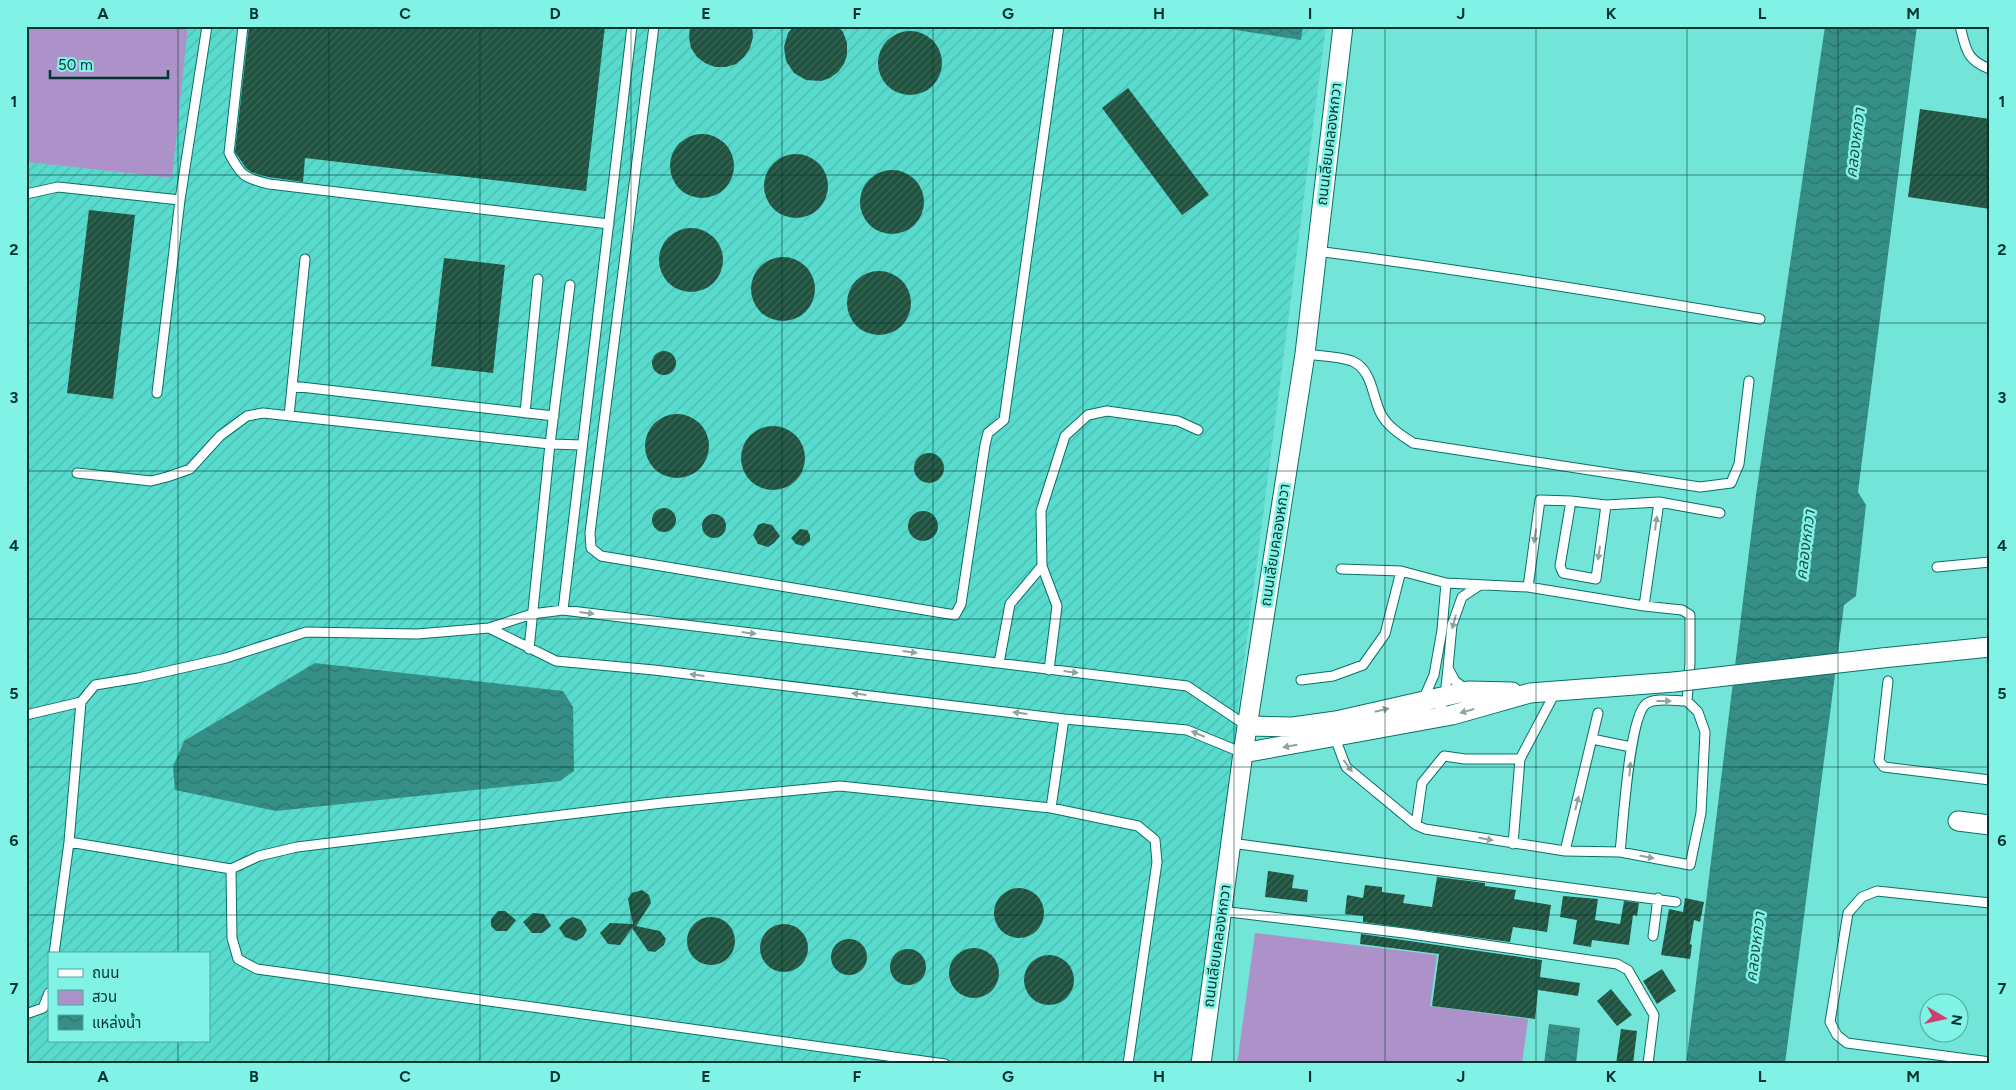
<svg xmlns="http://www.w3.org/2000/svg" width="2016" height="1090" viewBox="0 0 2016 1090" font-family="Figtree,'Noto Sans Thai',sans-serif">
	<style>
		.industrial { fill: url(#industrial-furrows); fill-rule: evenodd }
		.green { fill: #ac92c9 }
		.water { fill: url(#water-waves) }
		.building { fill: url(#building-hatch) }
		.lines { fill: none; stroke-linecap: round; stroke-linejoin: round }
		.lane-casing { stroke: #077068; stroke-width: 11 }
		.street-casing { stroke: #077068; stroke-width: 21 }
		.lane { stroke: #fff; stroke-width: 9 }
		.street { stroke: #fff; stroke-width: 19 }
		.street-bridge-casing { stroke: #077068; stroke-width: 21; stroke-linecap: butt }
		.street-bridge { stroke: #fff; stroke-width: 19 }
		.oneway { fill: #8ca4a2 }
		.grid { fill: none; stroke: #003530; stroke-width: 1; stroke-opacity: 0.55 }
		.labels { text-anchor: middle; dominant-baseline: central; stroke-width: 5; stroke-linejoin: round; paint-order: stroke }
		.street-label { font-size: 15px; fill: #003530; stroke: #81f2e6 }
		.water-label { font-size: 16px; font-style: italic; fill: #1e514c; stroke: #81f2e6 }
		.neatline { fill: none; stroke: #003530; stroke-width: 2 }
		.grid-label { font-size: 16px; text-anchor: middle; font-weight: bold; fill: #003530 }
	</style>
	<defs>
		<pattern id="industrial-furrows" width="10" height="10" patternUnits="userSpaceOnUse" patternTransform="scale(1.25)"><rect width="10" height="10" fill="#58dacc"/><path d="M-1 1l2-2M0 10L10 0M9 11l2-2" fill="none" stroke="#4bbcb0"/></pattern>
		<pattern id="water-waves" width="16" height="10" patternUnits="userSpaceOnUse" patternTransform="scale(1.25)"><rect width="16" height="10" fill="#368f86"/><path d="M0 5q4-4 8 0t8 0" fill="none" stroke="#2b766e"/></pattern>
		<pattern id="building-hatch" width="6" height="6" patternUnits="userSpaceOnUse" patternTransform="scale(1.25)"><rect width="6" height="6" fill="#1f523f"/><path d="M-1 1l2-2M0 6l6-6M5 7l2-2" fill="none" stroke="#3c6859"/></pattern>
	</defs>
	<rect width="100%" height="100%" fill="#73e5d8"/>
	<!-- industrial -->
	<path class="industrial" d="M188,26H1326L1244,663L1195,1064H26V162L171,178ZM49,954H209V1041H49Z"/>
	<!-- green -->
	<path class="green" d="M26,26H188L172,178L26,162Z
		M1255,933L1437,955L1430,1006L1528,1019L1522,1064H1237Z"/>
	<!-- water -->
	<path class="water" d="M1209,26H1303L1301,40Z
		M1825,26H1917L1858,492L1866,505L1856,596L1844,605L1785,1064H1686L1756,495Z
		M315,663L563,691L573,707L574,771L560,781L276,811L175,790L173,767L184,741Z
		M1549,1024L1580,1028L1576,1064H1544Z"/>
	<!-- building -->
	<path class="building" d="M249,26H605L586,191L305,158L303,182L268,177L251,172L246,168L235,152Z
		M690,26H752L753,37L750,48L744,57L736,64L726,67H715L705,63L697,57L691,48L689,38Z
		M794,26H838L843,32L847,43V55L844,64L838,72L830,78L821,81L806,80L794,73L786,61L784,47L788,33Z
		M878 63a32 32 0 1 1 64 0a32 32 0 1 1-64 0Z
		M1128,88L1209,195L1182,215L1102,108Z
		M1920,109L1990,119V209L1908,197Z
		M670 166a32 32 0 1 1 64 0a32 32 0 1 1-64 0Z
		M764 186a32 32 0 1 1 64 0a32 32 0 1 1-64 0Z
		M860 202a32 32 0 1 1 64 0a32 32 0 1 1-64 0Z
		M89,210L135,215L113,399L67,393Z
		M659 260a32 32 0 1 1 64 0a32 32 0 1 1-64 0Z
		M751 289a32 32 0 1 1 64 0a32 32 0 1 1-64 0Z
		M444,258L505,265L493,373L431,366Z
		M847 303a32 32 0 1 1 64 0a32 32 0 1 1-64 0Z
		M652 363a12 12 0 1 1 24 0a12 12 0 1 1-24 0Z
		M645 446a32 32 0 1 1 64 0a32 32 0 1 1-64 0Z
		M741 458a32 32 0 1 1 64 0a32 32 0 1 1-64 0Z
		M914 468a15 15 0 1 1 30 0a15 15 0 1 1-30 0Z
		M652 520a12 12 0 1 1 24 0a12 12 0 1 1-24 0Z
		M908 526a15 15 0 1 1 30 0a15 15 0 1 1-30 0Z
		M702 526a12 12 0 1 1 24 0a12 12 0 1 1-24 0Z
		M763,523L772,525L780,536L774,543L768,547L758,544L753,535L758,525Z
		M800,529L807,530L810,535V541L803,546L796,544L791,538Z
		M1268,871L1294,875L1292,888L1308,890L1307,902L1265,897Z
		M1437,877L1485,883V886L1516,890L1514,899L1551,905L1547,932L1513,927L1510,942L1363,922V916L1345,914L1347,895L1363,898L1365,885L1382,887V892L1405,895L1403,903L1432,907Z
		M994 913a25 25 0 1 1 50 0a25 25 0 1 1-50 0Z
		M642,890L649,895L651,903L636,926L660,931L666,939L664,945L655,952L648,951L632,928L620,945L608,944L600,933L610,923L633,924L628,899L632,893Z
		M1563,896L1598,899L1595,920L1620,924L1624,901L1639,903L1637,916L1633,915L1629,945L1592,940L1591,947L1573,944L1577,920L1560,917Z
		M1685,898L1704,902L1700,922L1694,920L1690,944L1692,945L1690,959L1661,955L1669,909L1683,912Z
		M498,911H505L516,920L507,931H496L491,926V919Z
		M533,913L544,914L551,926L542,933H532L523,922Z
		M687 941a24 24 0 1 1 48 0a24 24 0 1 1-48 0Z
		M573,917L581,920L587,930L583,937L576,941L565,937L559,928L566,920Z
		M760 948a24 24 0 1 1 48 0a24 24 0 1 1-48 0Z
		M1361,934L1542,960L1540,977L1580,983L1578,996L1538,990L1535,1019L1432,1006L1439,954L1360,944Z
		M831 957a18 18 0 1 1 36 0a18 18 0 1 1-36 0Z
		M949 973a25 25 0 1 1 50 0a25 25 0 1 1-50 0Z
		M890 967a18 18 0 1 1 36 0a18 18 0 1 1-36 0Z
		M1024 980a25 25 0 1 1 50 0a25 25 0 1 1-50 0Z
		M1662,969L1676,991L1657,1004L1643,981Z
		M1611,989L1632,1015L1617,1026L1597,1001Z
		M1621,1029L1637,1031L1633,1064H1616Z"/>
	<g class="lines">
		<!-- lane casing -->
		<g class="lane-casing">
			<path id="lane" d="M243,26L229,153C241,176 244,178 269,184L609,224
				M654,26L590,533L591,548L601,556L955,615L961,604L985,445L988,433L1004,420L1059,26
				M1960,26C1966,49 1966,60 1990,69
				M26,194L58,187L180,200L207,26
				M1316,251C1465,270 1613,294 1760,319
				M570,285L550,444L582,445
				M1305,354C1320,356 1338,356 1352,361C1373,370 1372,397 1381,414C1388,427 1401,435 1413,443L1700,487L1731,483L1739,464L1749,381
				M292,386L554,416
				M157,393L180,200
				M525,413L538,279
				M289,416L305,259
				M77,473L151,481L167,477L190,469L220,436L247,416L263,413L550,444L529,649
				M1571,501L1560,566L1563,573L1596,579L1606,505
				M1937,567L1990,562
				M1341,569L1401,571L1446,583L1528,587L1644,606L1682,610L1690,615V663L1687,701
				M1528,587L1540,500L1571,501L1606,505L1659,502L1720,513
				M1644,606L1659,502
				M563,610L632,26
				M489,628L556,661L654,670L1064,719L1187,730L1243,753
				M999,663L1010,604L1042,566
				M1049,670L1057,606L1042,566L1041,511L1065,436L1088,415L1107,411L1178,421L1198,430
				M1301,680L1333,676L1363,665L1385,634L1401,571
				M1888,681L1879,761L1884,767L1990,780
				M1467,690L1455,681L1448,668L1452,625L1462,597L1480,585
				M1423,700L1434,675L1442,630L1446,583
				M26,715L81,702
				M1437,718L1445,696L1448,668
				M1335,734V738L1346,767L1416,825L1425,829L1565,851L1620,852L1690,865L1701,813L1705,732L1698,712L1687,701C1675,701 1655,697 1646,704C1629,717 1623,827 1620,852
				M1592,739L1631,747
				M1051,808L1064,719
				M1416,825L1422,783L1444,756L1465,759H1520
				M69,842L231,869L259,856L297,847L662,803L840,786L1051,808L1138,826L1155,840L1157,862L1128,1064
				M1231,843L1676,902
				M1513,844L1520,759L1556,691
				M1565,851L1598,713
				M231,869L232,938L238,959L257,969L945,1064
				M1990,903L1877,891L1862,897L1848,913L1830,1022L1837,1035L1847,1043L1990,1062
				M1221,911L1404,933L1617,964L1628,970L1654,1015L1648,1064
				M1653,936L1658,898
				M54,954L69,842L81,702L95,685L138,678L226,658L306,632L417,634L489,628L532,614L563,610L1187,686L1247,726
				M26,1014L43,1008L49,993"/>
		</g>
		<!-- street casing -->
		<g class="street-casing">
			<path id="street" d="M1882,658L1990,647
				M1247,726L1293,727L1336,721L1468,691L1512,692
				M1243,753L1452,715L1530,693L1674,682
				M1958,821L1990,825
				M1201,1064L1243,753L1305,354L1343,26"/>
		</g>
		<!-- lane -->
		<use href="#lane" class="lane"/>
		<!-- street -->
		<use href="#street" class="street"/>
		<!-- street-bridge casing -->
		<g class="street-bridge-casing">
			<path id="street-bridge" d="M1674,682L1882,658"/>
		</g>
		<!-- street-bridge -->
		<use href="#street-bridge" class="street-bridge"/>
	</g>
	<!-- one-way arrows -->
	<defs><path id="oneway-solid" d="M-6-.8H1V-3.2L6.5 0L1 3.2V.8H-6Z" transform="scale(1.25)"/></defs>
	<g class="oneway">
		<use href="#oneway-solid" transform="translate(1656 523) rotate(-82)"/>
		<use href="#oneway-solid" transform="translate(1535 536) rotate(98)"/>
		<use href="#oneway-solid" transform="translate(1599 553) rotate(98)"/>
		<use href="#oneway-solid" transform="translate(587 613) rotate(7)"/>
		<use href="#oneway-solid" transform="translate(1454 622) rotate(105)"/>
		<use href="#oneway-solid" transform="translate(749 633) rotate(7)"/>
		<use href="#oneway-solid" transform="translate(910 652) rotate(7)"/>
		<use href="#oneway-solid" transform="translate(1071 672) rotate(7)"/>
		<use href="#oneway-solid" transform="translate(697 675) rotate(-173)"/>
		<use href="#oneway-solid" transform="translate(859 694) rotate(-173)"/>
		<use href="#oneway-solid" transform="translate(1664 701)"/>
		<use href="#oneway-solid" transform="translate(1382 710) rotate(-13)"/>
		<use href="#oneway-solid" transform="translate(1467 711) rotate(164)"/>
		<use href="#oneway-solid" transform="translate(1020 713) rotate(-173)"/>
		<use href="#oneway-solid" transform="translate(1198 734) rotate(-157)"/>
		<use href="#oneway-solid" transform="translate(1290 746) rotate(170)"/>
		<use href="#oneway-solid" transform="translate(1348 766) rotate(54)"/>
		<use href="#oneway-solid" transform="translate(1630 769) rotate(-85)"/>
		<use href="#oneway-solid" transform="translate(1577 803) rotate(-76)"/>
		<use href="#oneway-solid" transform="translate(1486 839) rotate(10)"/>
		<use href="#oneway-solid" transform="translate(1647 857) rotate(11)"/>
	</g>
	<!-- grid -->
	<path class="grid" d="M178,26V954M329,26V1064M480,26V1064M631,26V1064M782,26V1064M933,26V1064M1083,26V1064M1234,26V1064M1385,26V1064M1536,26V1064M1687,26V1064M1838,26V1064M26,175H1990M26,323H1990M26,471H1990M26,619H1990M26,767H1990M26,915H1990M178,1041V1064"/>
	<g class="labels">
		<!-- street labels -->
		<g class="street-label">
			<text transform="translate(1329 144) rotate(-83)">ถนนเลียบคลองหกวา</text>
			<text transform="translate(1275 545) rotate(-81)">ถนนเลียบคลองหกวา</text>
			<text transform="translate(1217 946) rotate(-82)">ถนนเลียบคลองหกวา</text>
		</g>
		<!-- water labels -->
		<g class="water-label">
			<text transform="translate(1855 143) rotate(-83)">คลองหกวา</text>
			<text transform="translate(1805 545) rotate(-83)">คลองหกวา</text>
			<text transform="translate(1755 947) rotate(-83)">คลองหกวา</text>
		</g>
	</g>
	<!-- border -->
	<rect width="2016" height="1090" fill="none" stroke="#81f2e6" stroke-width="55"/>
	<!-- legend -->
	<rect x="48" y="952" width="162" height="90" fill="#81f2e6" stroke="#4da69d"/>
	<rect x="58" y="969" width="25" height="8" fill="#ffffff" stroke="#4da69d"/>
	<text x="92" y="978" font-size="15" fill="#003530">ถนน</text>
	<rect x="58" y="990" width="25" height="15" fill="#ac92c9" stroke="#4da69d"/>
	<text x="92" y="1002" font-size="15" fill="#003530">สวน</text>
	<rect x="58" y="1015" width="25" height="15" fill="url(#water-waves)" stroke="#4da69d"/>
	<text x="92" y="1028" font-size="15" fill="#003530">แหล่งน้ำ</text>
	<!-- north arrow -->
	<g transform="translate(1944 1018) rotate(99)"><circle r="24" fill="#81f2e6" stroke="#4da69d"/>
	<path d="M0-4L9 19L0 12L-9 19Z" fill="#ce406c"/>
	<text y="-8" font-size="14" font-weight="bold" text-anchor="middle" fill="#003530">N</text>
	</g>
	<!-- scale -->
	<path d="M50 70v8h118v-8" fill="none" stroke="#003530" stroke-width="2.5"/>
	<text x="58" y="70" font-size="15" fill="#003530" stroke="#81f2e6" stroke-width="4" paint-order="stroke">50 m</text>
	<rect x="28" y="28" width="1960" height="1034" class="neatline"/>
	<g class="grid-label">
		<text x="103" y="19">A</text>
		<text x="254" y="19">B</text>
		<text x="405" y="19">C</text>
		<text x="555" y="19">D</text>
		<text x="706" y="19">E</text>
		<text x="857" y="19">F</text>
		<text x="1008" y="19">G</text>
		<text x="1159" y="19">H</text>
		<text x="1310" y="19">I</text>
		<text x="1461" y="19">J</text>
		<text x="1611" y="19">K</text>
		<text x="1762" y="19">L</text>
		<text x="1913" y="19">M</text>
		<text x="14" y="107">1</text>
		<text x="2002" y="107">1</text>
		<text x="14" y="255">2</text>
		<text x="2002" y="255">2</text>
		<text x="14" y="403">3</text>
		<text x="2002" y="403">3</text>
		<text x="14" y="551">4</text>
		<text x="2002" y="551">4</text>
		<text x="14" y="699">5</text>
		<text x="2002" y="699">5</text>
		<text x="14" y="846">6</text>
		<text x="2002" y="846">6</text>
		<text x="14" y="994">7</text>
		<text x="2002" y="994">7</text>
		<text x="103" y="1082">A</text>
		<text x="254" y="1082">B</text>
		<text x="405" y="1082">C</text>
		<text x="555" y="1082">D</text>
		<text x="706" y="1082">E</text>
		<text x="857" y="1082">F</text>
		<text x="1008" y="1082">G</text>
		<text x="1159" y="1082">H</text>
		<text x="1310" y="1082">I</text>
		<text x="1461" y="1082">J</text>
		<text x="1611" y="1082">K</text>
		<text x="1762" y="1082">L</text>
		<text x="1913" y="1082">M</text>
	</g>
</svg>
